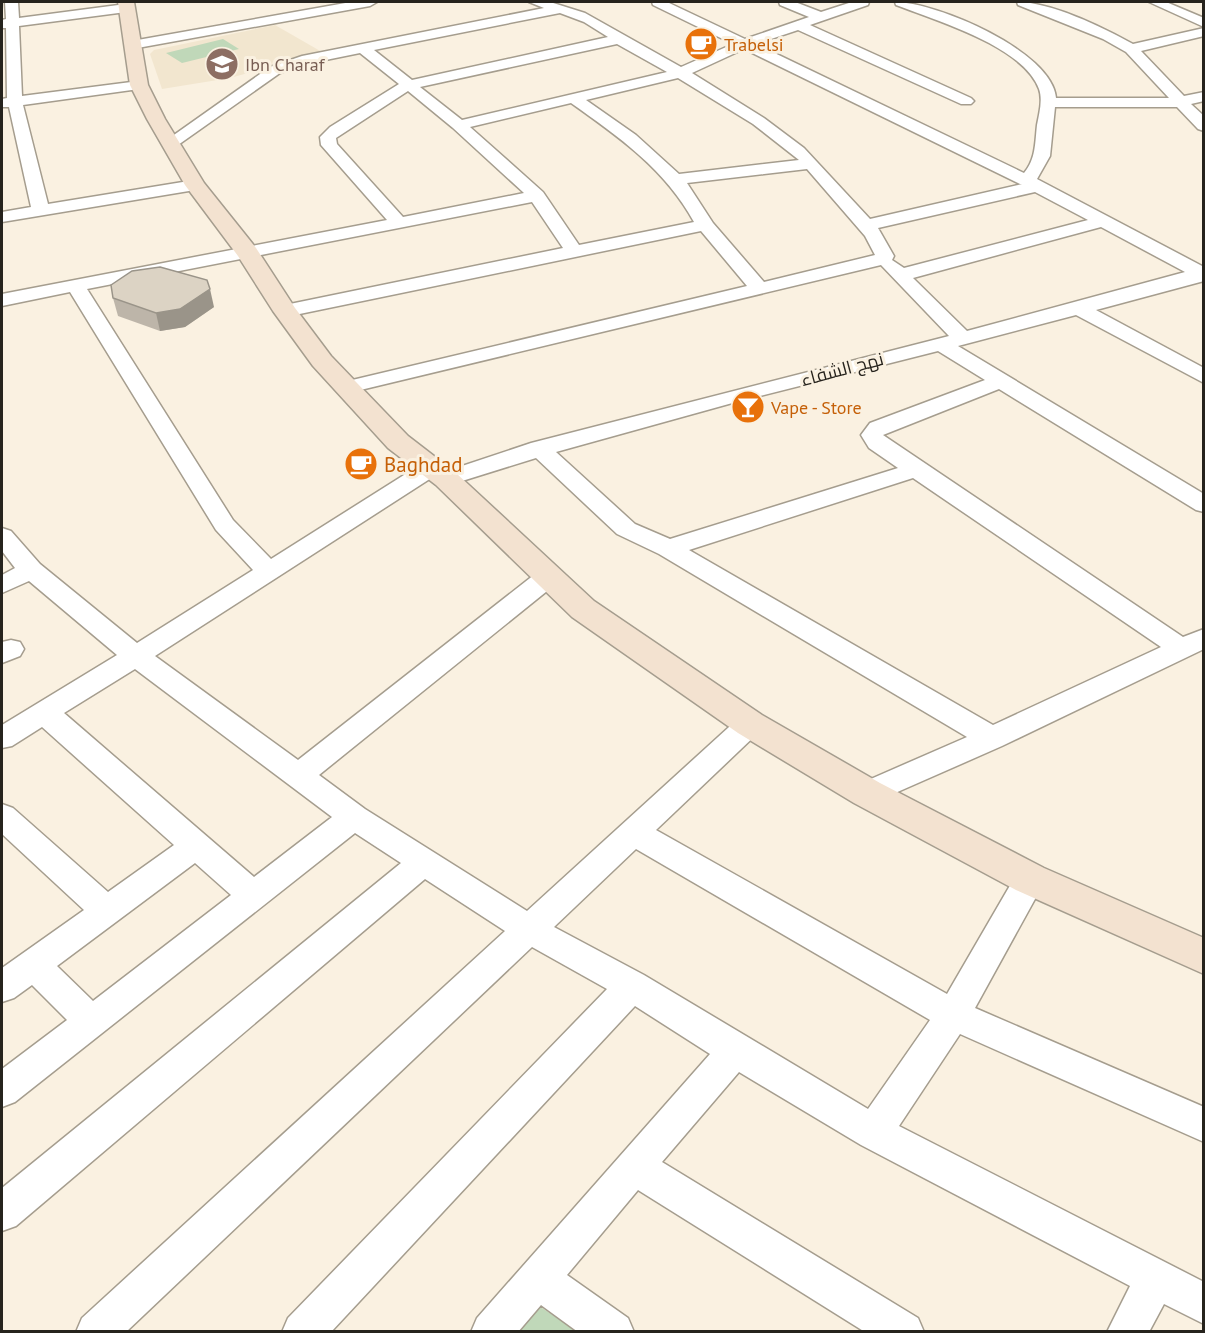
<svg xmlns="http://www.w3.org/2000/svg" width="1205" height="1333" viewBox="0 0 1205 1333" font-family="'PT Sans',Cairo,sans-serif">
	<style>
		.built { fill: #f2e6cf }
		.green { fill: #c0d8b9 }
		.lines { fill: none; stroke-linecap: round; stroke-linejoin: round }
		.street-casing { stroke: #a59d8e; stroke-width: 3 }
		.secondary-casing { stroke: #a59d8e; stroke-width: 3 }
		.street { fill: #fff; fill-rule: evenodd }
		.secondary { fill: #f3e2d0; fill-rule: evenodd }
		.wall { fill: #bdb5a9 }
		.shaded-wall { fill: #9a9489 }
		.building { fill: #dcd3c4; stroke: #9a9489; stroke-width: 1.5 }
		.labels { text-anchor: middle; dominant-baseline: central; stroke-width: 6; stroke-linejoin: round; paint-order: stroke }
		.far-food-label { font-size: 18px; fill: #c56008; stroke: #faf1e1; text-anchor: start }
		.far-education-label { font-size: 18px; fill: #785e54; stroke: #faf1e1; text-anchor: start }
		.far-street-label { font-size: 18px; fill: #26231d; stroke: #faf1e1 }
		.food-label { font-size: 21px; fill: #c56008; stroke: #faf1e1; text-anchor: start }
	</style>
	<rect width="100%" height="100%" fill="#faf1e1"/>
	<!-- built -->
	<path class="built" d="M275,25L322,52L230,78L162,89L150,54L154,50Z"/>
	<!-- green -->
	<path class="green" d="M223,39L239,49L182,63L166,53Z
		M536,1304L577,1331L512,1332Z"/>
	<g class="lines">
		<!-- street casing -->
		<g class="street-casing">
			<path id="street" d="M5,2H18L19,18L126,4L133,8L126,12L19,26L22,96L139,81L146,85L139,89L23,105L48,204L195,180L203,185L201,189L2,222V212L31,207L9,107H2V99L7,98L6,28H2V20L6,19Z
				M351,2H377L370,6L132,49L125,45L132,41Z
				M529,2H550L585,13L681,67L733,44L653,5L652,2H667L745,39L809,17L780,5L779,2H795L821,12L852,2H869L868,5L810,25L971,98L974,101L971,104H961L798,30L756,44L1024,173C1036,159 1035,142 1037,125C1039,114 1043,100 1039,89C1023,46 937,21 896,5L895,2C936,2 1052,51 1056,98H1169L1126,52L1103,39L1018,5L1017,2C1051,2 1102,27 1133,44L1204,28V36L1141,51L1184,96L1204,92V101L1191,104L1204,116V131L1198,129L1177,107H1055L1050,156L1037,179L1204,267V281L1096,310L1204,368V383L1076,315L958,346L1204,494V512L1196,510L999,389L883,435L1183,637L1204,629V649L1002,746L877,801L867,805L857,801L852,793L857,785L967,737L659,554L617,534L536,458L446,486L438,484L434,479L438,474L531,443L949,336L881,265L348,393L341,391L337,387L341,383L348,381L747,286L701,231L285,317L275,311L285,305L563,248L532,202L87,289L233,520L271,559L423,463H439L442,468L439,473L155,656L298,760L539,571L548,569L557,571L561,577L557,583L319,775L365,809L527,911L740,717L750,714L760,717L764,724L760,731L656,830L947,994L1019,870L1030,866L1041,870L1046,879L975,1008L1204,1107V1142L960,1034L899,1126L1204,1282V1324L1164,1304L1149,1332H1107L1130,1286L861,1145L739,1072L662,1162L918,1318L924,1332H865L638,1190L567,1275L628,1318L634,1332H578L541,1305L518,1332H471L477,1318L710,1054L635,1006L331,1332H282L288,1318L607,989L532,947L126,1332H76L82,1318L505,931L425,879L16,1226L2,1231V1188L401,863L355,833L15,1102L2,1107V1069L67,1020L32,985L14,998L2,1002V968L84,910L2,834V804L13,808L108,892L174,845L42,727L12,746L2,748V725L117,655L29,581L2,593V575L15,568L2,551V528L11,531L40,564L137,643L253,570L216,530L70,292L2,306V294L387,220L321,145L320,137L330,127L399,84L360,53L306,64L280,73L178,145H166L164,142L270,67L302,56L544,8ZM560,13L584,22L608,37L412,80L374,50ZM617,44L667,72L462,120L420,87ZM744,49L1020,184H1022L870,219L804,148L764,118L692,73ZM678,78L753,124L799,160L679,174L636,135L586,100ZM408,91L453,128L524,193L403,217L337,144L336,138ZM571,103C619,137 665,169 694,222L579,245L543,192L470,127ZM807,169L865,236L875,255L764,282L713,223L687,183ZM1035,192L1088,220L904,268L892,260L894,256L878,228ZM1101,227L1185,272L967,331L913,278ZM938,351L985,380L870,423L861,435L869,448L898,468L670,539L635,524L556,452L736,402ZM913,478L1161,647L993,725L689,550ZM135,669L332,817L254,877L64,713ZM636,849L930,1020L868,1109L644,975L554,927ZM195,863L231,895L93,1001L57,966Z
				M1149,2H1166L1204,18V27Z
				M11,640L20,642L24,649L20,656L2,663V642Z"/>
		</g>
		<!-- secondary casing -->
		<g class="secondary-casing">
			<path id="secondary" d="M118,2H134L148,85L165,119L204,183L256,248L295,308L331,356L408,436L456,473L594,601L762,715L880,783L1044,868L1204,938V974L1016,890L854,803L738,733L572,617L436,485L388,448L313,366L273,311L238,256L185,185L147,119L130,85Z"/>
		</g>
		<!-- street -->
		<use href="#street" class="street"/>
		<!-- secondary -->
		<use href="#secondary" class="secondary"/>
	</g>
	<!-- wall -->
	<path class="wall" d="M113,298L214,307L185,327L160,331L118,316Z"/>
	<!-- shaded-wall -->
	<path class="shaded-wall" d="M210,289L214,307L185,327L160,331L156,313Z"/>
	<!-- building -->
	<path class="building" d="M160,267L207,280L210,289L180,309L156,313L113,298L111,285L132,271Z"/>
	<!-- icons -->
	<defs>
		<g id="cafe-disc" transform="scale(1.725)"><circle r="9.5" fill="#e8710a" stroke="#faf1e1"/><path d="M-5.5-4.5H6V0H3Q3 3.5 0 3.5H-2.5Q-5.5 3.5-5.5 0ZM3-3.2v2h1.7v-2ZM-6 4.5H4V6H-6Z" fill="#fff"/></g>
		<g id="school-disc" transform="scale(1.725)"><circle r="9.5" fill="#8d6e63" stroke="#faf1e1"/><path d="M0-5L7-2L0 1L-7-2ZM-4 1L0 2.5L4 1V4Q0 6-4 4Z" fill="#fff"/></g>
		<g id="bar-disc" transform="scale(1.725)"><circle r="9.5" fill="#e8710a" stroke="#faf1e1"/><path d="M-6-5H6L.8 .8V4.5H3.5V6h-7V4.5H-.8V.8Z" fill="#fff"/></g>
	</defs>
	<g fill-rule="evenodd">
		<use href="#cafe-disc" x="701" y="44"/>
		<use href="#school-disc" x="222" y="64"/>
		<use href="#bar-disc" x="748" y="407"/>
		<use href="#cafe-disc" x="361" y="464"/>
	</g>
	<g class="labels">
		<!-- far-food labels -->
		<g class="far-food-label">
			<text x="724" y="44">Trabelsi</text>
			<text x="771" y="407">Vape - Store</text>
		</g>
		<!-- far-education labels -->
		<g class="far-education-label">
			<text x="245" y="64">Ibn Charaf</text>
		</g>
		<!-- far-street labels -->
		<g class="far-street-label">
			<text transform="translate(842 369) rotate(-15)">نهج الشفاء</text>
		</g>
		<!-- food labels -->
		<g class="food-label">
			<text x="384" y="464">Baghdad</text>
		</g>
	</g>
	<!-- border -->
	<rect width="1205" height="1333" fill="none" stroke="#26231d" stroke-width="6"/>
</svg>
